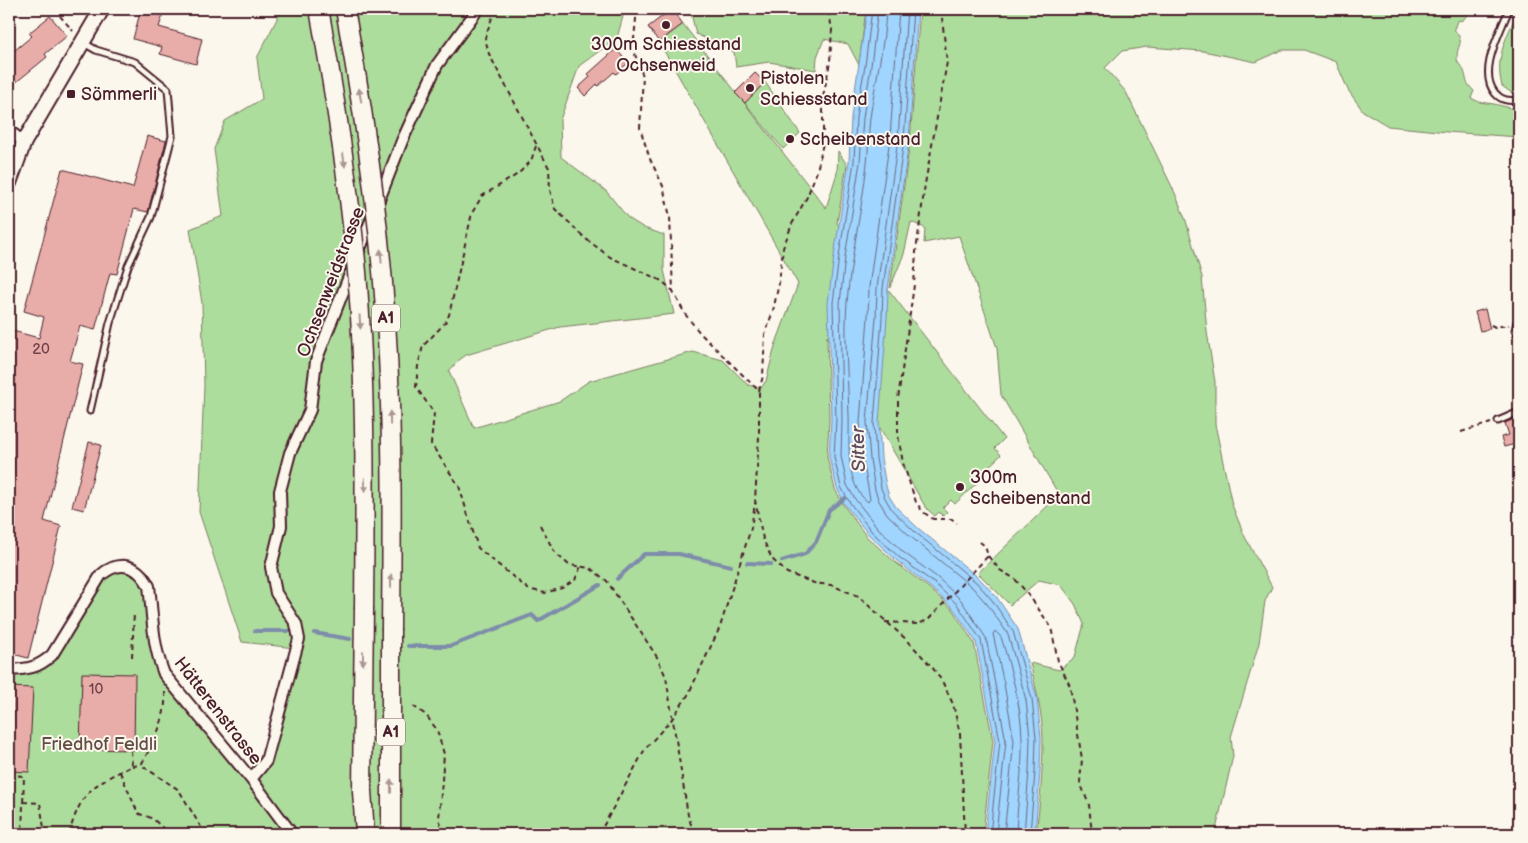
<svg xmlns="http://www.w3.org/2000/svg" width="1528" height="843" viewBox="0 0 1528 843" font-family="'Balsamiq Sans',sans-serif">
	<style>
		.green { fill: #addd9c; stroke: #7c7e64 }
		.water { fill: #9fd5fe; stroke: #7d8caa }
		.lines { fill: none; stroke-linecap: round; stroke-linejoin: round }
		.shore { stroke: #6c687f; stroke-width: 1 }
		.stream { stroke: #7d8caa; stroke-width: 4 }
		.building { fill: #e8ada8; stroke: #4a1f2b }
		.lane-casing { stroke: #4a1f2b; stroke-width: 9 }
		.street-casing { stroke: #4a1f2b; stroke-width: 14 }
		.secondary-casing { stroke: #4a1f2b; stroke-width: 18 }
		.highway-casing { stroke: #4a1f2b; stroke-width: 21 }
		.path { stroke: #4a1f2b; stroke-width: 2; stroke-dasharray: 5 4; stroke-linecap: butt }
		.lane { stroke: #fbf7ec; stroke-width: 5 }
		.street { stroke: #fbf7ec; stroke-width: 10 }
		.secondary { stroke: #fbf7ec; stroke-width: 14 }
		.highway { stroke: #fbf7ec; stroke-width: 18 }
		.highway-bridge-casing { stroke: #4a1f2b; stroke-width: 21; stroke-linecap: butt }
		.highway-bridge { stroke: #fbf7ec; stroke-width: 18 }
		.oneway { fill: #ab9695 }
		.poi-dot { fill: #4a1f2b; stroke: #fbf7ec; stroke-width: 2 }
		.labels { text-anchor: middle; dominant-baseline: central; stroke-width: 4; stroke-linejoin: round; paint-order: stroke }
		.number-label { font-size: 15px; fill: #72424a }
		.shield { fill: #fbf7ec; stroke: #7f6065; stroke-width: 1 }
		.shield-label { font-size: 16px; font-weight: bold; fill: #4a1f2b }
		.poi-label { font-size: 18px; fill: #4a1f2b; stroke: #fbf7ec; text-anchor: start }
		.street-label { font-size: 18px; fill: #4a1f2b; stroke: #fbf7ec }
		.park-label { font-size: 18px; fill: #634e47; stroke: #fbf7ec }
		.water-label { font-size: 19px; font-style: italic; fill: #5f4c60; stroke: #fbf7ec }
	</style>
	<rect width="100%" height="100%" fill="#fbf7ec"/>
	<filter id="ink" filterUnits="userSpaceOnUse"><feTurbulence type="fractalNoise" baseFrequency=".02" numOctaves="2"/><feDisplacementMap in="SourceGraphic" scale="10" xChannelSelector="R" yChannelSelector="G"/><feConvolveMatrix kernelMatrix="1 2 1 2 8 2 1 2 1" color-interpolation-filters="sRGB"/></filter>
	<g filter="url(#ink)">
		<!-- green -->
		<path class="green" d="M282,9H625L617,38L579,66L560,120L561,157L606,191L628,218L644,228L664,235V270L674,314L560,327L466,355L458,361L449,371L474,428L560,401L589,381L693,352L723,360L748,385L761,388L766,381L775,346L798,284L659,42L683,24L826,208L837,173L838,151L847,165L837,223L1004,439L995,448L1001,455L984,471L986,474L955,504L951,500L943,508L947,512L943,516L939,512L935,516L926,508L827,336L829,420L827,457L835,489L844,506L867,537L895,562L929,588L952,609L974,643L993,741L983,834H9V676C25,674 38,673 52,663L107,576C116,571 130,566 138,576C153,595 144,646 158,673C165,687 179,700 189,712C210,738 231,763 252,789L295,648L242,642L199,512L204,385L202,303L190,229L223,216L214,149L225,121L262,99L257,58Z
			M690,9H866L859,65L848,44L824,39L817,57L816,70L769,62L736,67L734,52L696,34Z
			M920,9H1472L1463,20L1457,21L1454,29C1466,45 1457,42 1457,58C1457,64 1462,66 1464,71C1468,82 1464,81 1474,91L1471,98L1479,102L1494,104L1519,110V137L1447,132L1388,126L1363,111L1348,90L1336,62L1304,50H1282L1256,62L1203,51L1147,47L1122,51L1105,68L1126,92L1175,193L1186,221L1202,277L1207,332L1215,382V424L1232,505L1245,537L1272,587L1265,601L1259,643L1231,737L1233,756L1215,834H1036C1040,803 1043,770 1043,738C1042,713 1036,688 1030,663L1059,670L1075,657L1084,624L1075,604L1061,585L1039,580L1010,605L978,573L1059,495L1001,395L997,348L959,236L924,243L925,228L911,222L904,254L890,288L910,141Z
			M1518,9L1519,93H1512L1502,86C1494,55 1508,37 1518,9Z
			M765,82L800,133L783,149L745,103Z"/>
		<!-- water -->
		<path class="water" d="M867,9H918L909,141L888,289L887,318L879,423L881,458L886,486L889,496L896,507L918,528L980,579L996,596L1018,629L1037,698L1041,738L1040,772L1035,834H985L995,741L976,642L953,608L930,587L896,560L869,535L845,505L837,488L829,457L831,420L828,303L834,256L849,161L851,117Z"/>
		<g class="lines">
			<!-- shore -->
			<path class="shore" d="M872,9L865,66L856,117L854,162L839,256L833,303L836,420L834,457L841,487L850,503L872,532L899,557L934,583L957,604L981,640L1000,741L990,834
				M878,9L871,66L863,118L860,162L845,257L840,303L842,420L841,456L847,485L855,499L877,527L903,552L938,578L961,600L986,638L1006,741L996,834
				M886,9C885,45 875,82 870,118C868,133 869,148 867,163C862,210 851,255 847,302C844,340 848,379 849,416C850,442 844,484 868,502L870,499L863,460L860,422L868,317L869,287L890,138L899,9
				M907,9L898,139L877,288L876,318L867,422L870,459L875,490L879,501L887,514L911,537L972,587L987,604L1008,634L1026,700L1030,738L1029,771L1024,834
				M913,9L904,140L883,288L882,318L874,423L876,458L881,488L885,498L892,510L915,532L977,583L992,600L1013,631L1032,699L1036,738L1035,772L1030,834
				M1004,834L1014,741L1004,684L993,634L995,631L1001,637C1011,670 1021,704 1022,738C1023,771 1017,802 1016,834"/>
			<!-- stream -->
			<path class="stream" d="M782,561L805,554L816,542L829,510L845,498
				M747,563L771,564
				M617,579L644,554H679L731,566
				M255,631H291
				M314,633L350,639
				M408,646H451L532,615L538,621L600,585"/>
		</g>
		<!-- building -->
		<path class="building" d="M141,9H165L159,27L202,39L196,64L160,54L162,47L133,39Z
			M672,9L683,24L659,42L648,27Z
			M50,16L67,36L45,54L47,57L9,88V55L32,36L29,33Z
			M616,49L628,63L616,74L614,72L598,86L597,84L585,96L578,88L590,77L588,74Z
			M755,73L765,82L745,103L735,93Z
			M147,136L166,141L148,212L134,209L117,274L110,273L95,330L80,326L70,361L83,364L44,521L61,526L28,658L9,653V513L12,501H9V392L13,374L9,372V330L39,338L44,317L24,311L62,169L133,188Z
			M1485,309L1490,329L1480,331L1475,312Z
			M1519,417V443L1504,447L1501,437L1509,435L1505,423Z
			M89,442L101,445L84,510L72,507Z
			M82,673L135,674L134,750L80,749Z
			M9,687L33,688L29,772L9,771L12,704H9Z"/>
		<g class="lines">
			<!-- lane casing -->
			<g class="lane-casing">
				<path id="lane" d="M1509,9C1501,31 1477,71 1495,93C1502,101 1509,101 1519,100
					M84,43L96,50L135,62L168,89L172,136L151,217L128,266L110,323L90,411
					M1519,322H1517L1515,330L1519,336
					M1498,421L1519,412"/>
			</g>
			<!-- street casing -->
			<g class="street-casing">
				<path id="street" d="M9,131L24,142
					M9,670C28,669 38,668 52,655L101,575C120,559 138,565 149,586C153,618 152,643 164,674L251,779L292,834
					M251,779L266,761L299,639L296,624L276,593L271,567L281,526L280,491L290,453L310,410L316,361L402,141L437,65L478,9"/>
			</g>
			<!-- secondary casing -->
			<g class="secondary-casing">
				<path id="secondary" d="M9,183L24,142L102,9"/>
			</g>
			<!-- highway casing -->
			<g class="highway-casing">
				<path id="highway" d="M364,609L362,791L365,834
					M391,630V834"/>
			</g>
			<!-- path -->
			<path class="path" d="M54,9L73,31
				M495,9L485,38L489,54L549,168L550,190L555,209L586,239L610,257L662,281L673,291
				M637,9L633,49L643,76L640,128L650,159L663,186L670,217L673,291L685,314L700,333L759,391V437L755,500L763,539L772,559L787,573L814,583L831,585L858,596L908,641L932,667L942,681L953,704L960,734L965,834
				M941,9L947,62L925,184L916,252L914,285L898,399V435L903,463L916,502L923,512L933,519H952L957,523
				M536,146L531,161L518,174L482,196L472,213L449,315L445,323L423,346L418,366L416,387L434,413L431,444L459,486L478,548L528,589L545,593L562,588L575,580L581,566
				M9,212L14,196
				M1491,325L1495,327L1509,325
				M759,391L763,376L765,334L773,311L779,283L783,248L792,224L807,197L817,171L823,143V97L830,62L832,29L828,9
				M1461,432L1491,423
				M540,525L555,553L569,565L590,568L607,581L657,657L666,677L688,815L694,834
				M988,556L1000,570L1015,579L1028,594L1051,627L1058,661L1070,686L1082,759L1080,782L1089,805L1092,834
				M885,622L918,624L928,620L988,556L985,546L980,542
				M132,657L134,613
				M165,692C167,719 154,741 141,765L179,790L205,834
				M9,706V733
				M413,706L426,715L437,730L444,754L439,819L444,834
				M132,766L141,765
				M120,772L138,813C143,816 148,816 153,819C156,821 159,825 162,827V834
				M9,775L24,776L22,834
				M23,802L40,803L45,834
				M69,834C81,791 93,784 132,766L131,750
				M599,834L645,749L672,719L688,695L720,627L751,528L755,503"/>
			<!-- lane -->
			<use href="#lane" class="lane"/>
			<!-- street -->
			<use href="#street" class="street"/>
			<!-- secondary -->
			<use href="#secondary" class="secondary"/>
			<!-- highway -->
			<use href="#highway" class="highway"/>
			<!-- highway-bridge casing -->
			<g class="highway-bridge-casing">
				<path id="highway-bridge" d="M319,9C335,96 349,184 357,272C366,384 365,497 364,609
					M345,9C363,108 378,208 385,308C393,415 392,523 391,630"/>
			</g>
			<!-- highway-bridge -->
			<use href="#highway-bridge" class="highway-bridge"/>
		</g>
		<!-- one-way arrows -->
		<defs><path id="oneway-solid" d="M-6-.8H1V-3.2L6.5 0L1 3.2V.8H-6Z" transform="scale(1.25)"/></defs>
		<g class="oneway">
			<use href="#oneway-solid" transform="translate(360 95) rotate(-100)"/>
			<use href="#oneway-solid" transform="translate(344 160) rotate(82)"/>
			<use href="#oneway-solid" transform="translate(381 256) rotate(-95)"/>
			<use href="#oneway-solid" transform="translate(360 322) rotate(86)"/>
			<use href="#oneway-solid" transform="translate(390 418) rotate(-91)"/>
			<use href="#oneway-solid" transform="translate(365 485) rotate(89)"/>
			<use href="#oneway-solid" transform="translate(391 581) rotate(-90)"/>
			<use href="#oneway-solid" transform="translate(363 658) rotate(90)"/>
			<use href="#oneway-solid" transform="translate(391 786) rotate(-90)"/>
		</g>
	</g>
	<!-- markers -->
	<g class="poi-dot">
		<circle cx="666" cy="25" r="5"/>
		<circle cx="750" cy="88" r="5"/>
		<rect x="66" y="89" width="10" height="10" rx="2.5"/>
		<circle cx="790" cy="139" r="5"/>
		<circle cx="960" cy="487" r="5"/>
	</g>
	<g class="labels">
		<!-- number labels -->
		<g class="number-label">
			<text x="41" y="349">20</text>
			<text x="96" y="689">10</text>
		</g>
		<!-- shield labels -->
		<g class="shield">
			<rect x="372" y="304.5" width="28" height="27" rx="4"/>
			<rect x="377" y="718.5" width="28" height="27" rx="4"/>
		</g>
		<g class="shield-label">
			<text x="386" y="318">A1</text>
			<text x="391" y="732">A1</text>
		</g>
		<!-- poi labels -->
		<g class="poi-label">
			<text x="666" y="44" text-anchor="middle">300m Schiesstand<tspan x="666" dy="21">Ochsenweid</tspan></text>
			<text x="760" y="78">Pistolen<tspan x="760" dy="21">Schiessstand</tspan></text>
			<text x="81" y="94">Sömmerli</text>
			<text x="800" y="139">Scheibenstand</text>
			<text x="970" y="477">300m<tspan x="970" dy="21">Scheibenstand</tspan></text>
		</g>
		<!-- street labels -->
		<g class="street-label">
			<text transform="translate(331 282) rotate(-69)">Ochsenweidstrasse</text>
			<text transform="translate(218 711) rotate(52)">Hätterenstrasse</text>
		</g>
		<!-- park labels -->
		<g class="park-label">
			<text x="99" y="744">Friedhof Feldli</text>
		</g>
		<!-- water labels -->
		<g class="water-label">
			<text transform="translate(859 449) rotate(-92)">Sitter</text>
		</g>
	</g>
	<!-- margin -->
	<rect width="1528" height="843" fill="none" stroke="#fbf7ec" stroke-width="30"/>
	<rect x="15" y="15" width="1498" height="813" fill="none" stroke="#4a1f2b" stroke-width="2" filter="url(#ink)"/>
</svg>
